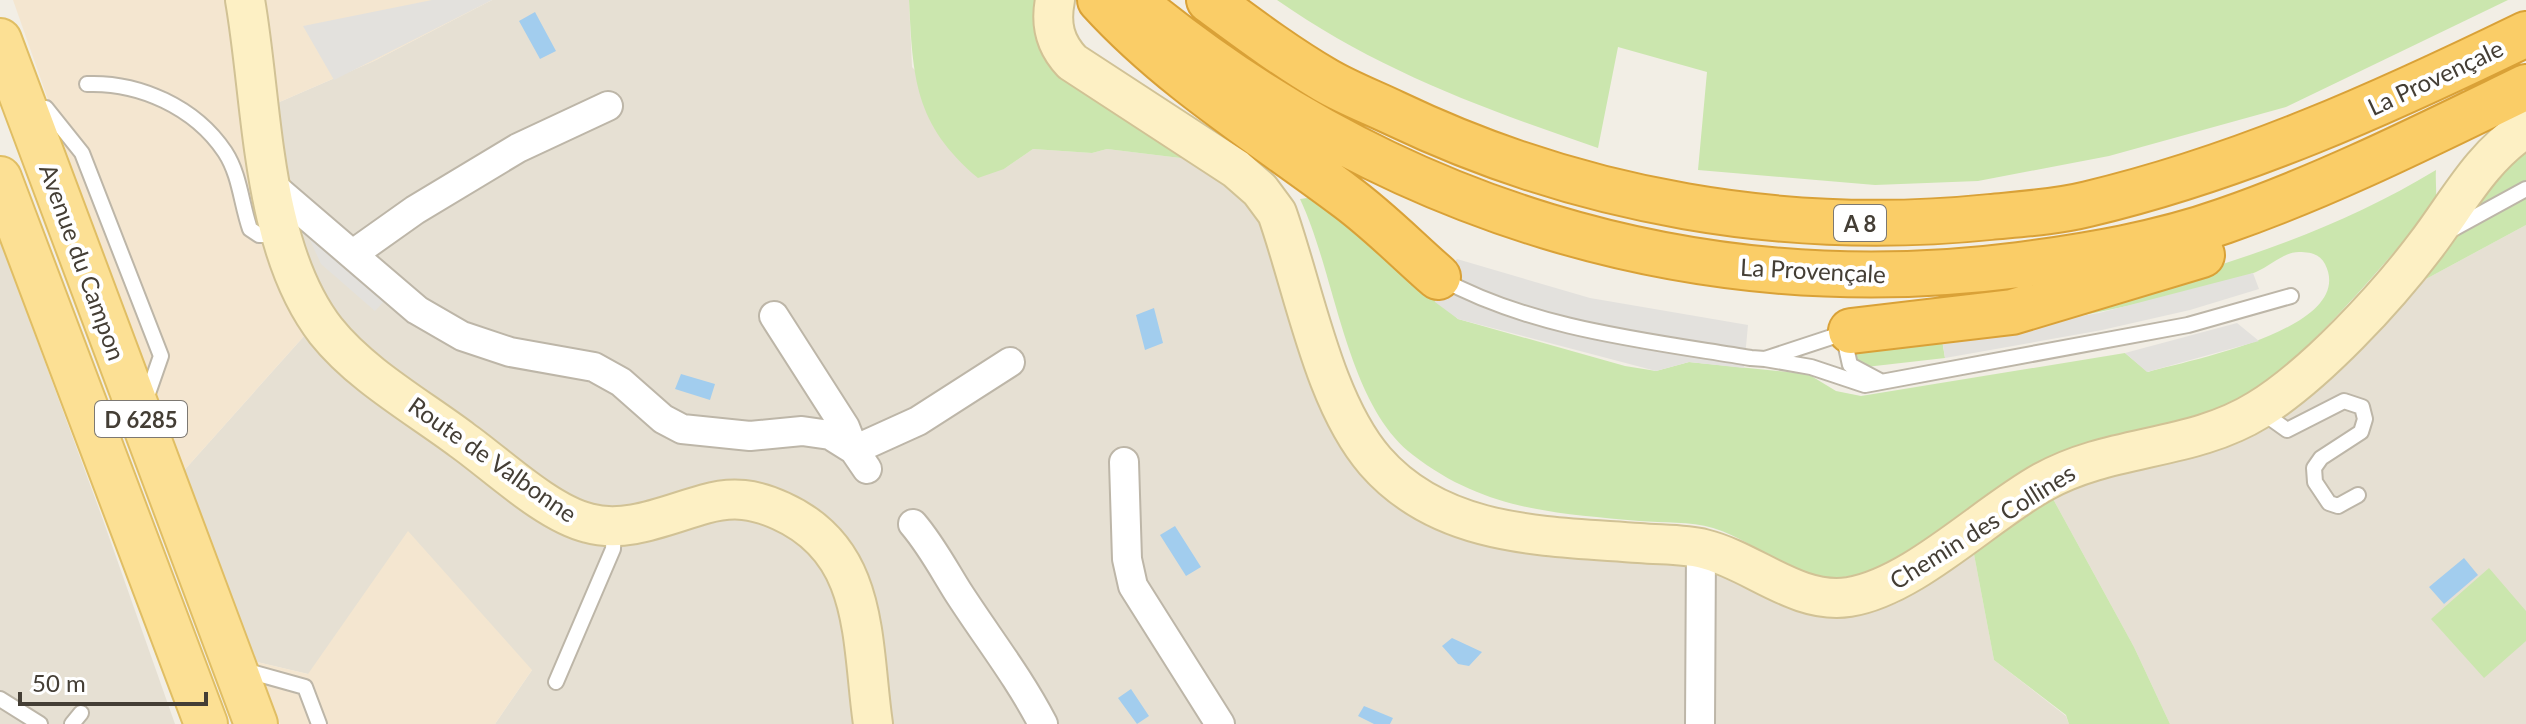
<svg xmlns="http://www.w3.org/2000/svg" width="2526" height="724" viewBox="0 0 2526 724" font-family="Lato,sans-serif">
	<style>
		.residential { fill: #e6e0d3 }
		.commercial { fill: #f4e6d0 }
		.green { fill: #cbe6ae }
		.parking { fill: #e3e1dd }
		.water { fill: #a2cdee }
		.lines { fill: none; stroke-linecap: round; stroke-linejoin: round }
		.lane-casing { stroke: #bdb6a8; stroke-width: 18 }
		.street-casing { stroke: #bdb6a8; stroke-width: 32 }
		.secondary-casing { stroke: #d1c295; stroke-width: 42 }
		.primary-casing { stroke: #e0be64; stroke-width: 46 }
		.highway-casing { stroke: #d9a137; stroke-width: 48 }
		.lane { stroke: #fff; stroke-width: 14 }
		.street { stroke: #fff; stroke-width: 28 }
		.secondary { stroke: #fdf0c4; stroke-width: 38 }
		.primary { stroke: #fce094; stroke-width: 42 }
		.highway { stroke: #facd67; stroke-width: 44 }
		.labels { text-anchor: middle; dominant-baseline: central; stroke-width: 8; stroke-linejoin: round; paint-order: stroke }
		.shield { fill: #fff; stroke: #7c7872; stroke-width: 2 }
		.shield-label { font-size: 22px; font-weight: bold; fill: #443e35 }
		.street-label { font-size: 24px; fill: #443e35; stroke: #fff }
	</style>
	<rect width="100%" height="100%" fill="#f2eee5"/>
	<!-- residential -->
	<path class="residential" d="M492,0H909L912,67L1004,169L1033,149L1092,153L1107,149L1197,160L1242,198L1261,223L1358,470L1722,575L1802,613L1833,617L1862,615L1898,603L1973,549L1994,660L2066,716L2069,724H495L532,670L308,674L257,662L180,475L305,335L288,242L275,104L374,61Z
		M2526,225V724H2170L2134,647L2052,497L2104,474L2193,456L2240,443L2263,430L2305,399L2426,279Z
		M0,240L102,517L175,724H0Z"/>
	<!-- commercial -->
	<path class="commercial" d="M13,0H492L374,61L275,104L288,242L305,335L180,475Z
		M408,531L532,670L495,724H280L257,662L308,674Z"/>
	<!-- green -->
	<path class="green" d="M909,0H1038C1031,29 1036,46 1055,68L1197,160L1107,149L1092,153L1033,149L1004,169L978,178C914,124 913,78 909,0Z
		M1277,0H2508L2286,107L2109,156L1978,181L1875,185L1698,170L1707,72L1618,47L1598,148C1484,109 1377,70 1277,0Z
		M2526,148V225L2426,279L2490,182Z
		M2436,170C2435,181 2438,198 2434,208C2430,219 2413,232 2404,241C2357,294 2288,378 2223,407C2178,427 2131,430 2086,444C2062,451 2039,464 2018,475C1969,502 1897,571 1844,577C1793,582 1759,542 1713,528C1690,521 1663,523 1639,521C1553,513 1484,510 1413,455C1346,404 1336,275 1300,199L1322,196L1458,319L1625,366L1656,371L1689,362L1808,374L1836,391L1861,396L2125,353L2148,372C2186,361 2358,329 2325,264C2320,254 2310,252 2299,252C2284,252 2270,266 2256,272C2234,281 2209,286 2186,292C2106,313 2024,326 1942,340L1945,358L1866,367L1855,358L1854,350C2051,308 2262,276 2436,170Z
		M2052,497L2134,647L2170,724H2069L2066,715L1994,660L1973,549Z
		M2489,568L2526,611V641L2484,678L2431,619Z"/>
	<!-- parking -->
	<path class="parking" d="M432,0H492L334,80L303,26Z
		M305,229L388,297L375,311L321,264Z
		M1457,259L1590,298L1748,325L1744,368L1689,362L1656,371L1458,319L1435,302L1432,289Z
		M2253,273L2259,289L2190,310L2102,330L1945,358L1942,339L2099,313Z
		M2237,323L2259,341L2147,372L2125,353Z"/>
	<!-- water -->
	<path class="water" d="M535,12L556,51L540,59L519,21Z
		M1154,308L1163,343L1145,350L1136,315Z
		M681,374L715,384L710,400L675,389Z
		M1175,526L1201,567L1186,576L1160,535Z
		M2464,558L2478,575L2444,604L2429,587Z
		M1452,638L1482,652L1469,666L1458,664L1442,646Z
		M1131,689L1149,716L1137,724L1118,698Z
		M1364,706L1393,718L1390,724H1374L1358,716Z"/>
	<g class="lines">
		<!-- lane casing -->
		<g class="lane-casing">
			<path id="lane" d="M87,84C139,82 195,107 225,152C240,175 241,203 250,229L259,235H278
				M35,111L46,108L82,153L161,356L145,402
				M2451,230L2526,189
				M1440,278C1532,329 1648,341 1751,358L1765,359L1847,332
				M1850,334L1846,347L1850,365L1880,381
				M1765,359L1811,367L1865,385L2188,325L2291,296
				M2259,410L2287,430L2344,401L2362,407L2365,419L2361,432L2321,458L2314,468L2315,482L2329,503L2338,506L2358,495
				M244,670L305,687L319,724
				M556,682L613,549L614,527
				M0,699L40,724
				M72,724L81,713"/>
		</g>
		<!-- street casing -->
		<g class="street-casing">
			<path id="street" d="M270,184L417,310L462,336L510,352L594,367L621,382L663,419L682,429L750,436L802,431L830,435L854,450
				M353,254L415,210L518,148L608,106
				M774,316L845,427L854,450L867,469
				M854,450L918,421L1010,362
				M1124,462L1127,559L1133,586L1220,724
				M913,524C931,545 943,568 958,592C987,637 1018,676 1043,724
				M1700,724L1701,548"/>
		</g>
		<!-- secondary casing -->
		<g class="secondary-casing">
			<path id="secondary" d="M245,0C263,102 260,246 326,331C361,375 418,407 462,440C497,465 547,513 588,523C627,534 668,514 705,504C733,496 755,499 781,511C870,551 861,640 873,724
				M1055,0C1050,25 1055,44 1072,62L1236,169L1260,190L1277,213C1304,289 1323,401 1375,461C1442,538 1547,536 1639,543C1661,545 1684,544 1704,549C1753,561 1797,605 1849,597C1913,587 1985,514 2043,482C2111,444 2192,451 2258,410C2315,375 2386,298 2426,245C2458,203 2480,158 2526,128"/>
		</g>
		<!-- primary casing -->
		<g class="primary-casing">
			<path id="primary" d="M0,40L256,724
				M0,178L206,724"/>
		</g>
		<!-- highway casing -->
		<g class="highway-casing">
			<path id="highway" d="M1100,0C1171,78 1261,133 1345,196C1378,220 1407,250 1438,277
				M1132,0C1383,208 1693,307 2019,265C2088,256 2159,244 2224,221C2328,185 2427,135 2526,87
				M1209,0C1247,28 1284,56 1325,80C1347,93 1371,102 1394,113C1580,202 1786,238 1990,217C2022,214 2056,212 2088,204C2243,167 2384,103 2526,34
				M1851,331L2012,312L2202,255"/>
		</g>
		<!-- lane -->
		<use href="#lane" class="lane"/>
		<!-- street -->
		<use href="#street" class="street"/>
		<!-- secondary -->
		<use href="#secondary" class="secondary"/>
		<!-- primary -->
		<use href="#primary" class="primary"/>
		<!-- highway -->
		<use href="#highway" class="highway"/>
	</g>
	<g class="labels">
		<!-- shield labels -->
		<g class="shield">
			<rect x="1834" y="205" width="52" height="36" rx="6"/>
			<rect x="95" y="401" width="92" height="36" rx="6"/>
		</g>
		<g class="shield-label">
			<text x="1860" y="223">A 8</text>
			<text x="141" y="419">D 6285</text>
		</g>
		<!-- street labels -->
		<g class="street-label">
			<text transform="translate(2435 77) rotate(-25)">La Provençale</text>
			<text transform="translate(83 262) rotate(70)">Avenue du Campon</text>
			<text transform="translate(1813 270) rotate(3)">La Provençale</text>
			<text transform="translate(493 459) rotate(35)">Route de Valbonne</text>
			<text transform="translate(1982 526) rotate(-32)">Chemin des Collines</text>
		</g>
	</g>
	<!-- scale -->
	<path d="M20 692v12h186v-12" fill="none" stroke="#443e35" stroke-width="4"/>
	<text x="32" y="692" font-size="24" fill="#443e35" stroke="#ffffff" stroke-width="6" paint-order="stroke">50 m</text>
</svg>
